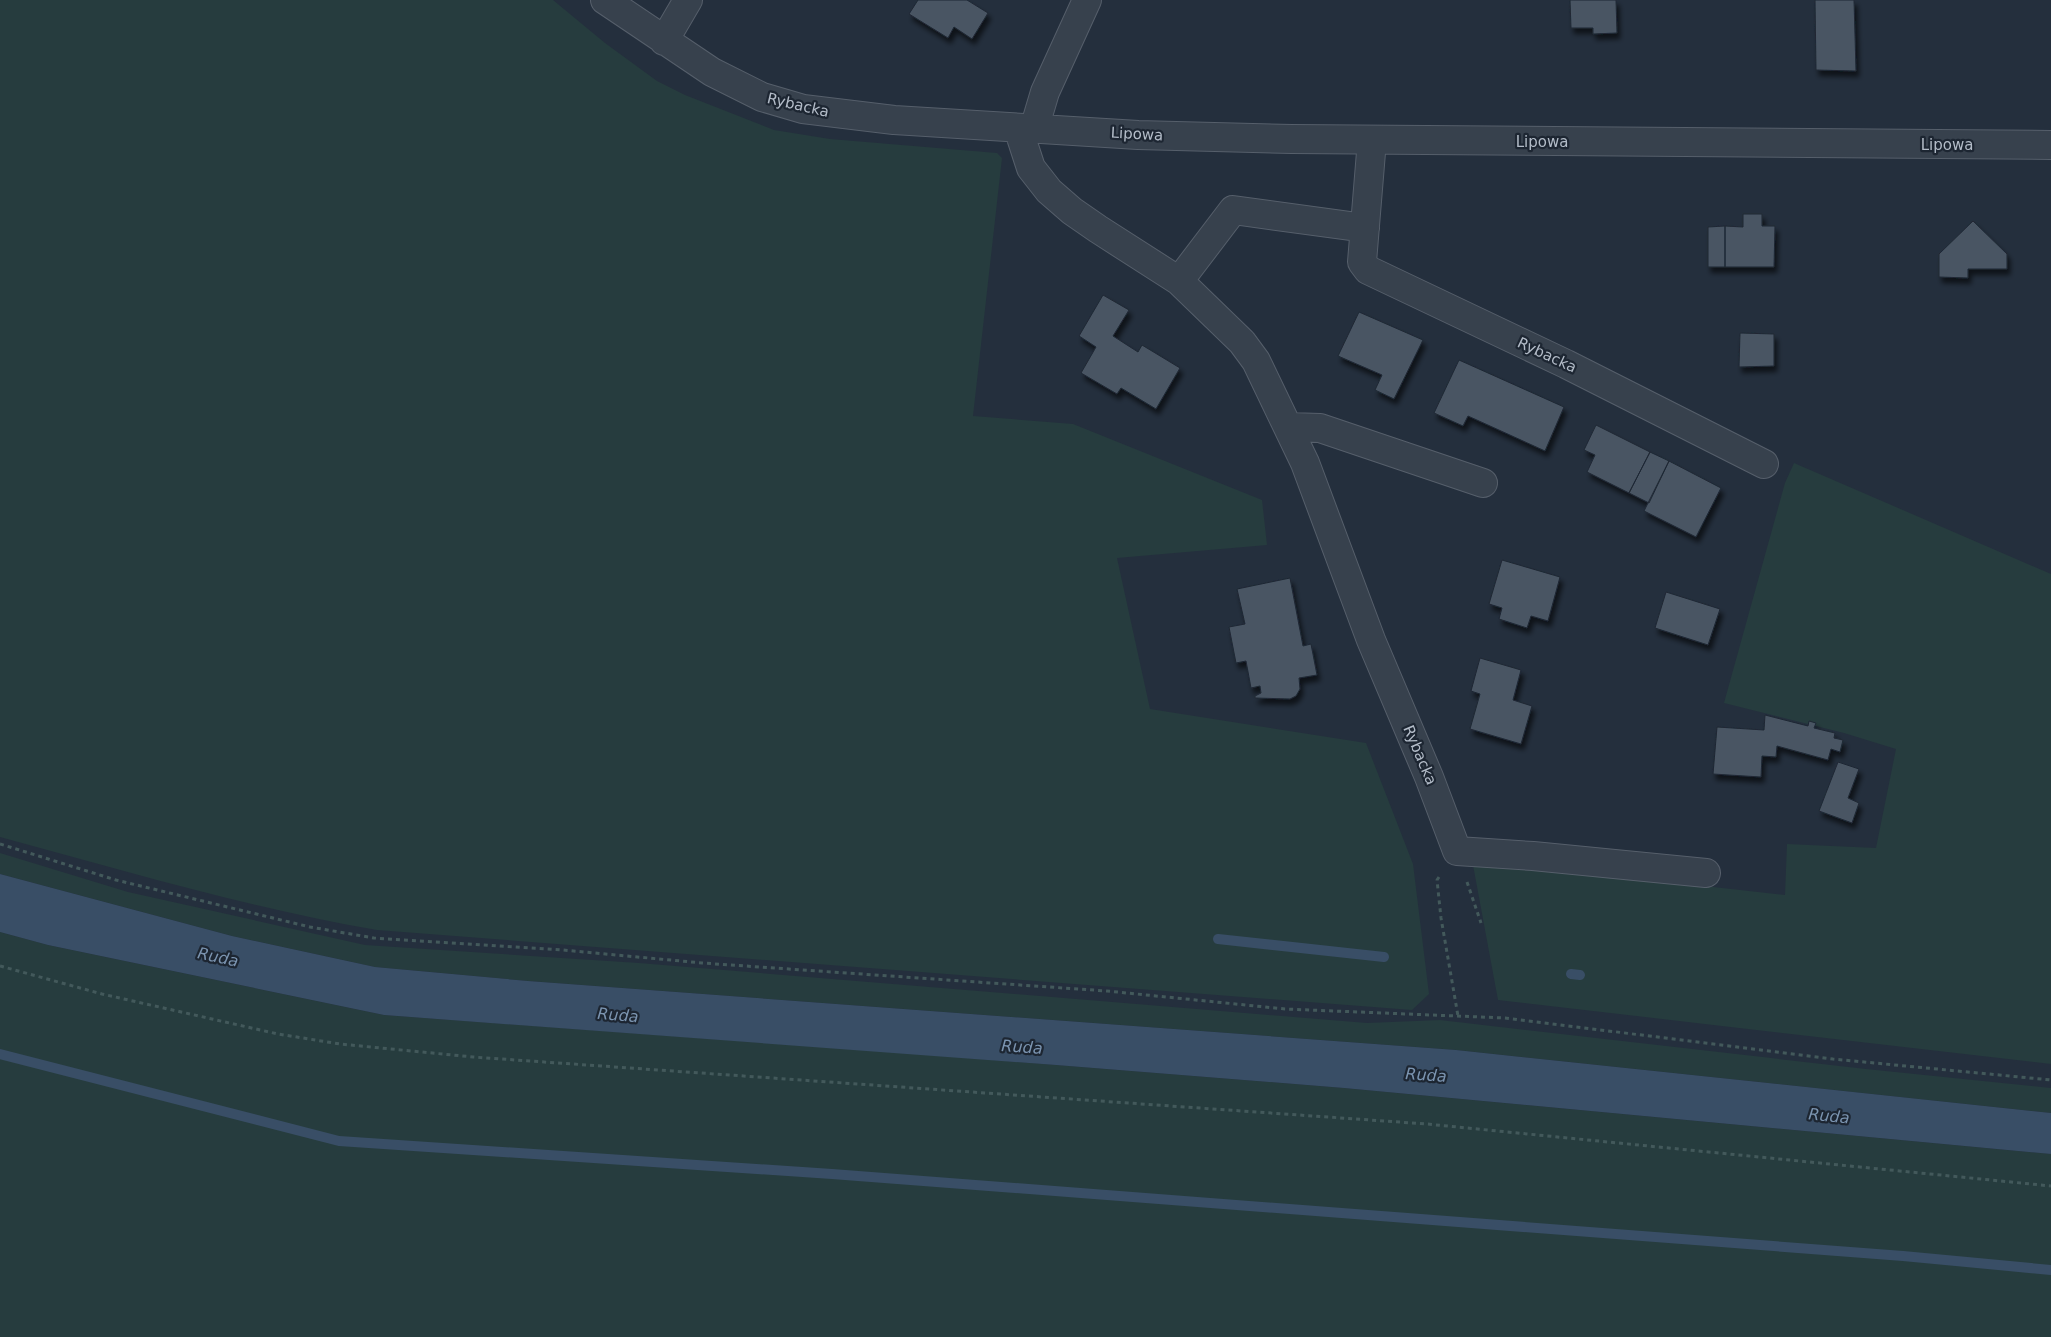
<svg xmlns="http://www.w3.org/2000/svg" width="2051" height="1337" viewBox="0 0 2051 1337" font-family="'DejaVu Sans',sans-serif">
	<style>
		.green { fill: #263c3e }
		.water { fill: #394e66 }
		.lines { fill: none; stroke-linecap: round; stroke-linejoin: round }
		.stream { stroke: #394e66; stroke-width: 10 }
		.building { fill: #485563; stroke: #1f2834; filter: url(#shadow) }
		.street-casing { stroke: #565f6b; stroke-width: 30 }
		.path { stroke: #43595b; stroke-width: 3; stroke-dasharray: 4 4; stroke-linecap: butt }
		.street { stroke: #37414d; stroke-width: 28 }
		.labels { text-anchor: middle; dominant-baseline: central; stroke-width: 4.5; stroke-linejoin: round; paint-order: stroke }
		.street-label { font-size: 15px; fill: #b3bcc8; stroke: #1d2632 }
		.water-label { font-size: 16px; font-style: italic; fill: #7b94b0; stroke: #1d2632 }
	</style>
	<defs>
		<filter id="shadow"><feDropShadow dx="3" dy="5.5" stdDeviation="2.5" flood-color="#0009"/></filter>
	</defs>
	<rect width="100%" height="100%" fill="#242f3d"/>
	<!-- green -->
	<path class="green" d="M0,0H553L605,43L657,81L685,95L774,130L830,139L997,153L1002,158L973,416L1073,424L1262,500L1267,545L1117,558L1150,709L1366,743L1413,864L1429,994L1412,1010L377,930C250,908 125,871 0,837Z
		M1794,463L2051,574V1064L1498,1000L1473,865L1500,863L1785,895L1787,844L1876,848L1896,749L1844,733L1724,703L1785,483Z
		M0,853L128,892L365,945L639,963L1367,1023L1440,1020L1866,1069L2051,1088V1113L1456,1050L528,981L375,967L232,936L0,874Z
		M0,932L48,945L384,1015L931,1055L1344,1088L2051,1154V1337H0Z"/>
	<!-- water -->
	<path class="water" d="M0,874L232,936L375,967L528,981L1456,1050L2051,1113V1154L1344,1088L1056,1065L384,1015L48,945L0,932Z"/>
	<g class="lines">
		<!-- stream -->
		<path class="stream" d="M1218,939L1384,957
			M1571,974L1580,975
			M0,1054L339,1141L832,1174L1903,1256L2051,1270"/>
	</g>
	<!-- building -->
	<path class="building" d="M918,0H967L988,13L972,39L954,27L948,38L909,14Z
		M1570,0H1616L1617,33L1593,34V28H1571Z
		M1815,0H1854L1856,71L1816,70Z
		M1743,214H1762V226H1775L1774,267H1725V226L1743,227Z
		M1973,221L2007,254V269H1968V278L1939,277V254Z
		M1725,226V267H1708V227Z
		M1103,295L1129,310L1113,336L1138,352L1142,345L1180,368L1156,409L1121,388L1117,394L1081,373L1096,347L1079,336Z
		M1359,312L1423,340L1394,399L1375,390L1382,375L1338,356Z
		M1740,333L1774,334V366L1739,367Z
		M1459,360L1564,407L1545,451L1468,416L1463,426L1434,413Z
		M1596,425L1650,452L1629,493L1587,472L1595,455L1584,450Z
		M1650,452L1669,461L1649,503L1629,493Z
		M1669,461L1721,488L1696,537L1644,511Z
		M1502,560L1560,577L1548,621L1531,616L1527,628L1499,619L1502,608L1489,604Z
		M1290,578L1303,646L1311,644L1317,675L1299,678L1300,689L1296,696L1290,699L1255,698V696L1261,693L1260,686L1251,688L1246,661L1236,663L1229,627L1245,624L1237,589Z
		M1666,592L1720,609L1708,645L1655,628Z
		M1480,658L1521,670L1513,700L1532,706L1521,744L1470,729L1480,694L1471,691Z
		M1765,715L1808,726L1809,721L1816,723L1814,728L1835,733L1834,738L1843,740L1840,752L1831,749L1828,760L1777,746L1776,757L1762,756L1761,777L1713,774L1717,727L1764,730Z
		M1838,762L1859,769L1848,798L1859,803L1852,823L1819,811Z"/>
	<g class="lines">
		<!-- street casing -->
		<g class="street-casing">
			<path id="street" d="M605,0L712,72L762,97L803,109L894,120L1138,135L1292,139L2051,145
				M664,41L688,0
				M1018,128L1031,168L1049,191L1072,211L1098,229L1179,281L1242,342L1256,361L1305,463L1371,640L1429,777L1457,851L1533,856L1706,873
				M1034,129L1045,92L1087,0
				M1372,140L1362,262L1368,270L1566,364L1764,464
				M1179,281L1233,210L1365,228
				M1289,427L1320,428L1483,483"/>
		</g>
		<!-- path -->
		<path class="path" d="M0,844L116,880L310,927L374,938L563,950L702,963L1107,991L1285,1009L1505,1018L1833,1059L2051,1080
			M1439,877L1437,880L1441,918L1458,1016
			M1467,882L1481,923
			M0,966L102,994L278,1034L340,1044L473,1057L1427,1124L2051,1186"/>
		<!-- street -->
		<use href="#street" class="street"/>
	</g>
	<g class="labels">
		<!-- street labels -->
		<g class="street-label">
			<text transform="translate(798 105) rotate(13)">Rybacka</text>
			<text transform="translate(1137 134) rotate(3)">Lipowa</text>
			<text x="1542" y="142">Lipowa</text>
			<text x="1947" y="145">Lipowa</text>
			<text transform="translate(1547 355) rotate(25)">Rybacka</text>
			<text transform="translate(1420 755) rotate(67)">Rybacka</text>
		</g>
		<!-- water labels -->
		<g class="water-label">
			<text transform="translate(218 957) rotate(12)">Ruda</text>
			<text transform="translate(618 1015) rotate(5)">Ruda</text>
			<text transform="translate(1022 1047) rotate(4)">Ruda</text>
			<text transform="translate(1426 1075) rotate(4)">Ruda</text>
			<text transform="translate(1829 1116) rotate(6)">Ruda</text>
		</g>
	</g>
</svg>
